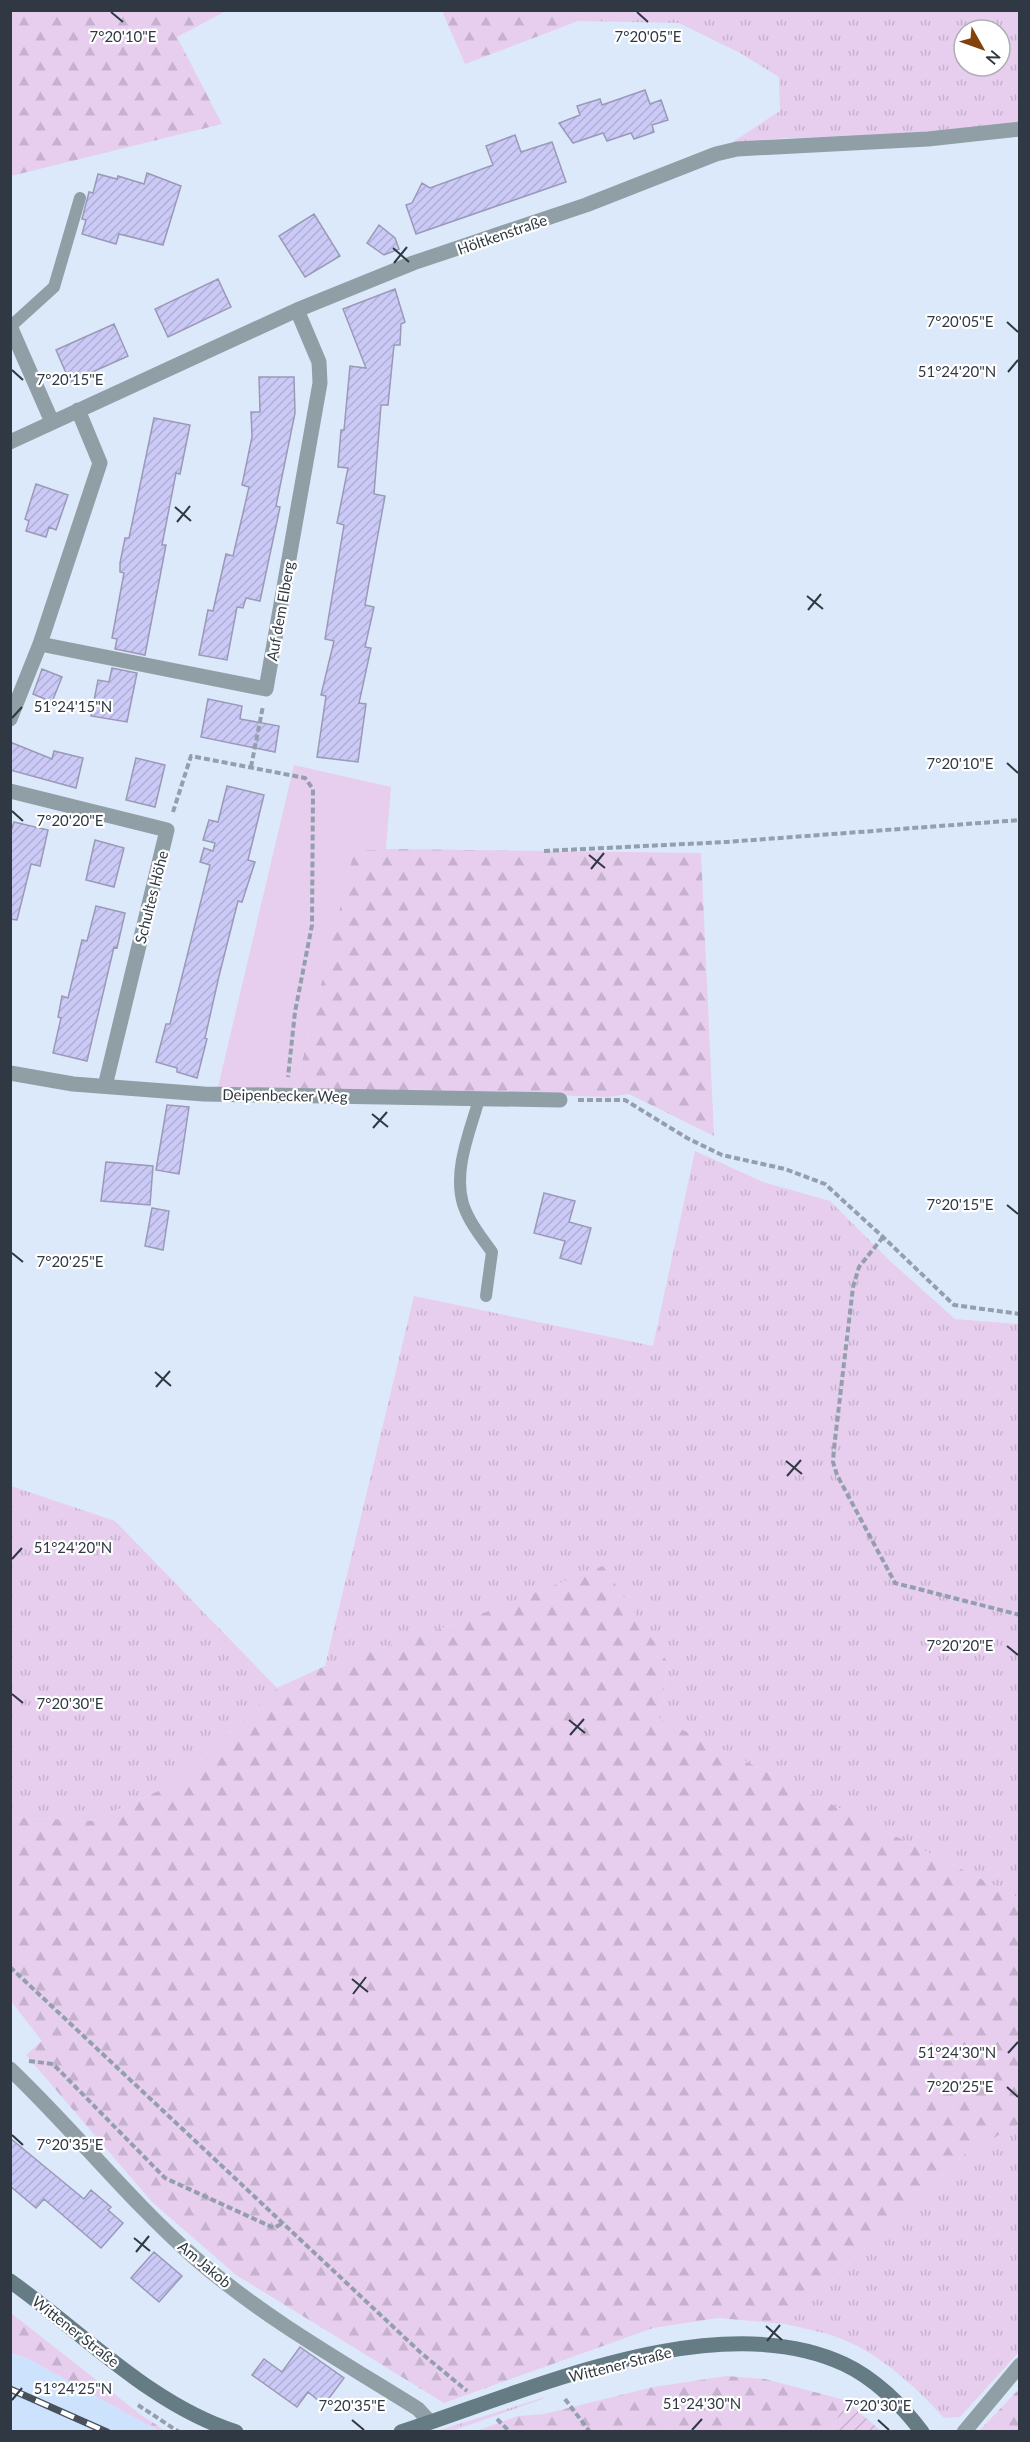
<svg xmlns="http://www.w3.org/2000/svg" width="1030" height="2442" viewBox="0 0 1030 2442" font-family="Lato,sans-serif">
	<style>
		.built { fill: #cde3fd }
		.grass { fill: url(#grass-tufts); fill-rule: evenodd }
		.forest { fill: url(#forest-firs) }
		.park { fill: #e7ceef }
		.garden { fill: url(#garden-furrows) }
		.building { fill: url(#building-hatch); stroke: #9a99b7; stroke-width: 1.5 }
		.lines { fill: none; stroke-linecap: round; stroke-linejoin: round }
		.path { stroke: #939fad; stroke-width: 4; stroke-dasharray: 6 3; stroke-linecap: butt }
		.lane { stroke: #909fa5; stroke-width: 12 }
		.street { stroke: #909fa5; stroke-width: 15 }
		.secondary { stroke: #657c85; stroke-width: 15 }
		.rail-casing { stroke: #47505b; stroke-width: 7 }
		.rail { stroke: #fff; stroke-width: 4.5; stroke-dasharray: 14; stroke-linecap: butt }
		.ticks { fill: none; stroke: #303943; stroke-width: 2 }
		.labels { text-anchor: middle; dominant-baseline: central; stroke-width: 4.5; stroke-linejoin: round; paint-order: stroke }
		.street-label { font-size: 15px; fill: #303943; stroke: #fff }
		.ticks-label { font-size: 15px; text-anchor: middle; fill: #303943; stroke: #fff; stroke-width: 4.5; stroke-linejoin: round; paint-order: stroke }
	</style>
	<defs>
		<pattern id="grass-tufts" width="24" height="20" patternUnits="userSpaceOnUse" patternTransform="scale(1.5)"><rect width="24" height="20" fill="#e7ceef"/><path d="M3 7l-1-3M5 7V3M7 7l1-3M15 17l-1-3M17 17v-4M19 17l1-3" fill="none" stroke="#c6b2ce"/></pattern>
		<pattern id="forest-firs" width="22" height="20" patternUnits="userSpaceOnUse" patternTransform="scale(1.5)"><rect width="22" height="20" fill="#e7ceef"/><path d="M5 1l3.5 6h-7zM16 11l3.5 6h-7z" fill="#c6b2ce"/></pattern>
		<pattern id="garden-furrows" width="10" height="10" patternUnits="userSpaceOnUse" patternTransform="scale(1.5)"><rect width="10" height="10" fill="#e7ceef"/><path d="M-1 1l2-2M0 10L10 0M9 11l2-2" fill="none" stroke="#c6b2ce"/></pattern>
		<pattern id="building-hatch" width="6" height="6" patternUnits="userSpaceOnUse" patternTransform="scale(1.5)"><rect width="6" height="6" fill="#cbcaf7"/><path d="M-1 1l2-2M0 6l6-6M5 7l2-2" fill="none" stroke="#afaed5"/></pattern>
	</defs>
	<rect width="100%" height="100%" fill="#dce9fa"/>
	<!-- built -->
	<path class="built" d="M10,2353L27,2358L159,2431H11Z"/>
	<!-- grass -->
	<path class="grass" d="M577,11H1019V124L909,136L786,138L731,143L780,111L779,77L740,53L679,23L578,21ZM964,30H1000V66H964Z
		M695,1151L763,1182L830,1201L890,1261L955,1319L1019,1324V1898L659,1718L668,1663L458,1623L325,1666L414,1296L653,1346Z
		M11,1486L115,1521L277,1688L174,1784L92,1821L11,1817Z
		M1019,2124V2352L960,2417L944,2418C915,2386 876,2350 834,2336C818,2331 801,2328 785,2324L963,2155Z
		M542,2398H545L452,2431H437Z"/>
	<!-- forest -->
	<path class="forest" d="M10,11H226L177,37L222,124L11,176Z
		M442,11H577L578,21L465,64Z
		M386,849L701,853L714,1136L629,1094L608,1097L429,1091L295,1090L354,850Z
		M603,1566L668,1663L659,1718L1019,1898V2124L963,2155L785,2324L718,2318L653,2328L444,2403L236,2275L152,2202L26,2055L42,2041L11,2001V1817L92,1821L174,1784L277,1688L325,1666L458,1623Z
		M11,2313L141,2415L166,2431H159L27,2358L11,2353Z
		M727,2376L765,2379L845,2400L832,2431H476L518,2416L544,2414L653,2387Z
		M1019,2389V2431H979Z"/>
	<!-- park -->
	<path class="park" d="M294,765L391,787L386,849L354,851L295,1090L218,1087Z"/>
	<!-- garden -->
	<path class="garden" d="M845,2400L880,2430L882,2431H832Z"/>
	<!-- building -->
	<path class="building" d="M645,90L650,104L661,100L668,120L652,125L654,132L634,139L631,133L607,141L603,133L573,143L559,123L580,115L577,106L600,99L602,105Z
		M515,135L521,152L552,142L566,182L416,234L406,205L412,203L422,183L430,188L493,165L486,146Z
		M147,173L181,186L163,245L119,234L116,244L82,234L86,220L82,219L88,196L89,192L93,193L98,174L117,179L118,176L144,184Z
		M314,214L340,256L305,277L279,236Z
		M379,225L395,238L399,249L384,255L367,243Z
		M218,279L231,307L168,337L155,309Z
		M395,289L405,322L401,324L400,345H394L388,405H381L374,494L385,496L365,605L374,607L365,647L371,648L359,703L366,704L358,762L317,757L326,696L321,695L334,641L325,639L344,525L337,523L348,468L338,467L341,430H344L350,366L366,368L343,309Z
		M114,324L128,356L70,382L56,350Z
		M259,377H294L295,413L276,506L280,507L260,601L246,598L243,608L237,607L227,660L199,655L208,610L213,611L226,554L233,556L249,487L242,485L252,437L251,412H260Z
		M154,418L190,425L180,474L176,473L162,545H166L145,655L115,649L117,639L112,638L124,573L120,572V563L125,538H129Z
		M36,484L68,495L56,530L49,527L46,537L26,531L29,521L25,519Z
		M112,668L137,673L127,722L91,716L98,680L109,682Z
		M42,669L62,677L52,702L33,694Z
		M208,699L242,706L240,719L279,726L275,752L201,737Z
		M10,742L52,759L54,751L83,758L76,788L10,770Z
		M136,758L165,765L155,807L126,800Z
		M227,786L264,795L248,860L255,862L242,902L238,901L219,976L205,1038L207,1039L197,1078L177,1072V1068L156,1062L166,1024H170L210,865L200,862L204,848L213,851L215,843L203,840L209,820L218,822Z
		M14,822L48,830L40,866L31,864L17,920L10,919V834Z
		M95,840L124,848L114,887L86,880Z
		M96,906L125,913L117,948L114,947L87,1061L53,1053L61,1018L58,1017L62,996L68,998L82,940L87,941Z
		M167,1105L189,1107L179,1174L156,1170Z
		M106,1162L153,1166L150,1205L101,1201Z
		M544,1193L575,1201L569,1222L591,1228L581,1264L560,1258L565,1241L534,1233Z
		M152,1208L169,1211L163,1250L145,1246Z
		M10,2138L84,2199L91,2190L111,2207L108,2210L123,2223L101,2248L44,2199L36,2208L10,2186Z
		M154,2252L182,2276L159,2302L131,2278Z
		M300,2347L344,2378L324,2405L308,2392L297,2407L252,2375L264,2359L282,2372Z"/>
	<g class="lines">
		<!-- path -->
		<path class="path" d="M251,767L263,706
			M173,812L191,756L305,778L313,789L312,925L295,1012L288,1077
			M544,851L726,842L1020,820
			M578,1100H625L687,1138L722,1155L785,1169L825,1184L883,1237L954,1305L1020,1314
			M883,1237L859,1267L853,1287L834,1448L833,1462L837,1475L895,1583L1020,1615
			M10,1967L420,2352L467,2391
			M29,2061L53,2064L165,2178L274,2228L283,2223
			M565,2399L590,2432
			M138,2405L179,2432
			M497,2419L510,2432"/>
		<!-- lane -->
		<path class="lane" d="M11,326L54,287L80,198
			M479,1099C470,1132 453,1170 463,1204C469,1222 481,1237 492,1252L486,1296"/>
		<!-- street -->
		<path class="street" d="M10,326L52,422
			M10,442L297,310L413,263L586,205L716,154L737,149L928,139L1020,129
			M40,644L266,689L320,383L319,362L297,310
			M10,719L40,644L100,463L78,410
			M10,791L167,830L105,1086
			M10,1073L73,1084L204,1094L560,1100
			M10,2069C74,2130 129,2200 195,2258C263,2317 341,2361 418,2409L430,2422
			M964,2432L1020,2365"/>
		<!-- secondary -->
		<path class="secondary" d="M10,2281C84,2333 149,2404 236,2432
			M401,2432C526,2392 715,2304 844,2364C874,2378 902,2405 922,2432"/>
		<!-- rail casing -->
		<g class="rail-casing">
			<path id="rail" d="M10,2389L107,2432"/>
		</g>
		<!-- rail -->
		<use href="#rail" class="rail"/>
	</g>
	<!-- ticks -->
	<path class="ticks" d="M111,12L123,22M637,12L648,22M393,248L409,262M394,263L407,247M1007,322L1018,332M12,370L23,380M1008,372L1018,360M175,507L191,521M177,522L190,506M807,596L823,609M808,610L821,594M12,718L22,707M1007,763L1018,773M12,811L23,821M589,855L605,868M591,869L604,853M372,1114L388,1127M373,1128L387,1112M1007,1205L1018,1214M12,1253L23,1262M155,1372L171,1386M156,1387L170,1371M786,1461L802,1474M787,1476L801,1460M12,1559L22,1548M1007,1646L1018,1655M12,1694L23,1703M569,1720L585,1733M570,1735L584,1719M352,1979L368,1992M353,1994L366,1977M1008,2053L1018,2042M1007,2087L1018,2097M12,2135L23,2145M134,2238L150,2251M136,2252L149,2236M766,2326L782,2340M767,2341L780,2325M12,2400L22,2388M352,2420L364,2430M878,2420L889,2430M692,2430L702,2419"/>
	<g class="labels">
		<!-- street labels -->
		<g class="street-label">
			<text transform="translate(502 234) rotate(-19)">Höltkenstraße</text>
			<text transform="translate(280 611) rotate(-80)">Auf dem Elberg</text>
			<text transform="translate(151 897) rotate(-76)">Schultes Höhe</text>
			<text transform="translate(285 1095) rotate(1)">Deipenbecker Weg</text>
			<text transform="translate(205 2264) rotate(40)">Am Jakob</text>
			<text transform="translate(76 2331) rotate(38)">Wittener Straße</text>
			<text transform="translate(620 2364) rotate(-14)">Wittener Straße</text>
		</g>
	</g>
	<g class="ticks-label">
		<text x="123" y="42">7°20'10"E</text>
		<text x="648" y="42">7°20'05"E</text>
		<text x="960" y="327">7°20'05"E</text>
		<text x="957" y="377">51°24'20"N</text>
		<text x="70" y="385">7°20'15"E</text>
		<text x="73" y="712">51°24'15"N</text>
		<text x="960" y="769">7°20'10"E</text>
		<text x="70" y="826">7°20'20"E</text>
		<text x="960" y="1210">7°20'15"E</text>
		<text x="70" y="1267">7°20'25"E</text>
		<text x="73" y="1553">51°24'20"N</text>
		<text x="960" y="1651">7°20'20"E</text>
		<text x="70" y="1709">7°20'30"E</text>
		<text x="957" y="2058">51°24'30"N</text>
		<text x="960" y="2092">7°20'25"E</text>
		<text x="70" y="2150">7°20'35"E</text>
		<text x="73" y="2394">51°24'25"N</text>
		<text x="702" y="2409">51°24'30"N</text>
		<text x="352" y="2411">7°20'35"E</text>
		<text x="878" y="2411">7°20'30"E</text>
	</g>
	<!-- border -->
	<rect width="1030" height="2442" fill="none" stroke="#303943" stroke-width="24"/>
	<!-- north arrow -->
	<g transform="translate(982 48) rotate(130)"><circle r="28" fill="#ffffff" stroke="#acb0b4" stroke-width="1.5"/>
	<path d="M0-4.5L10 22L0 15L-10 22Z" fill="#83420b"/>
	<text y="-9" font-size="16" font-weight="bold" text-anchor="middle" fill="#303943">N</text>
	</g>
</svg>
